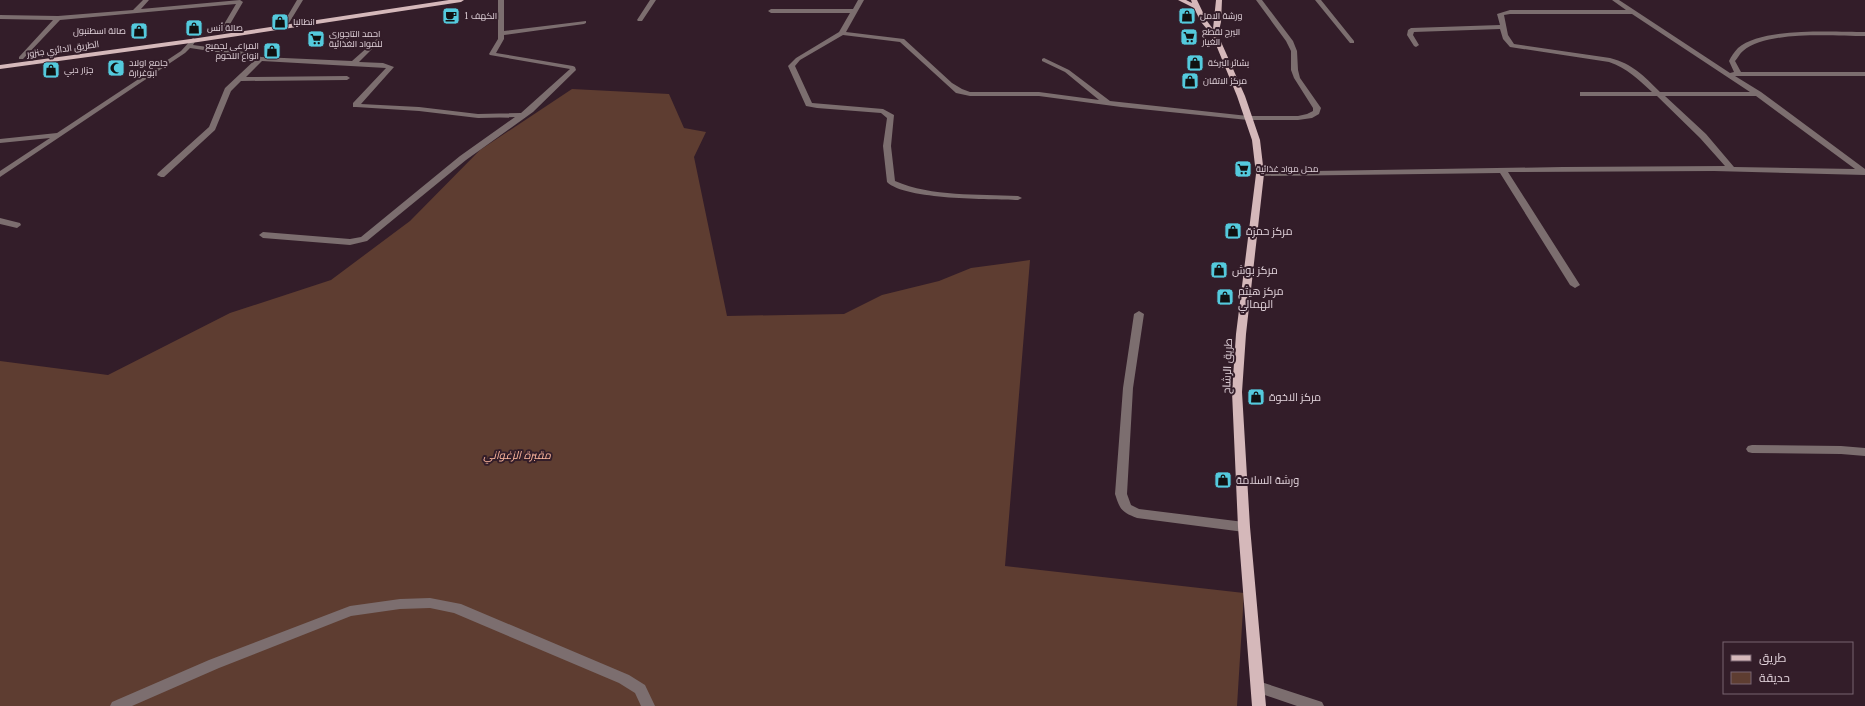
<svg xmlns="http://www.w3.org/2000/svg" width="1865" height="706" viewBox="0 0 1865 706" font-family="'PT Serif',Cairo,serif">
	<style>
		.green { fill: #5e3d31 }
		.lines { fill: none; stroke-linecap: round; stroke-linejoin: round }
		.minor { fill: #7c6e6f; fill-rule: evenodd }
		.major { fill: #d5b8ba; fill-rule: evenodd }
		.labels { text-anchor: middle; dominant-baseline: central; stroke-width: 4; stroke-linejoin: round; paint-order: stroke }
		.far-poi-label { font-size: 9px; fill: #e1d2da; stroke: #331d29; text-anchor: start }
		.far-street-label { font-size: 9px; fill: #e1d2da; stroke: #331d29 }
		.poi-label { font-size: 11px; fill: #e1d2da; stroke: #331d29; text-anchor: start }
		.street-label { font-size: 11px; fill: #e1d2da; stroke: #331d29 }
		.park-label { font-size: 11px; font-style: italic; fill: #fdb69e; stroke: #331d29 }
	</style>
	<rect width="100%" height="100%" fill="#331d29"/>
	<!-- green -->
	<path class="green" d="M572,89L669,94L684,128L706,132L694,157L727,316L844,314L882,295L939,281L971,268L1030,260L1005,566L1244,593L1237,706H0V361L108,375L230,313L331,280L410,221L480,150Z"/>
	<g class="lines">
		<!-- minor -->
		<path class="minor" d="M143,0H149L141,9L240,0L243,2L226,31L223,33L220,31L236,4L60,20L23,59H19V57L53,20L0,19V15L58,16L133,10Z
			M297,0H303L289,23H285L284,22Z
			M498,0H504V31L586,21V23L584,24L504,35V39L496,53L573,66L575,67L576,70L533,112L466,160L367,241L350,245L263,238L259,235L263,232L350,239L361,237L460,156L515,117L478,118L419,111L356,107H353V103L386,68L262,61L246,77L347,76L350,78L347,80L241,81L231,91L215,130L164,177H161L157,175L158,173L209,127L225,88L256,59L250,57L190,48L185,53L0,177V171L50,138L0,143V139L57,133L181,51L193,38L196,40L193,45L252,53L261,57L352,61L378,38L381,40L359,62L383,63L394,67L361,104L419,107L478,114L521,113L570,69L490,55L489,54L498,39Z
			M650,0H656L642,21H638L637,20Z
			M858,0H864L846,32L904,39L952,83L962,89L970,92H1039L1099,100L1065,72L1042,61V59L1044,58L1069,70L1110,101L1248,116H1298L1307,114L1313,111V108L1294,78L1291,70V51L1286,41L1256,0H1262L1293,41L1297,51L1298,70L1300,78L1321,108L1319,114L1312,118L1298,120H1248L1121,107L1039,96H970L956,93L900,42L843,35L800,60L795,66L812,103L883,109L894,115L891,146L895,181C932,197 978,194 1018,196L1022,198L1018,200C991,199 905,200 887,182L883,146L887,118L881,113L817,108L806,106L788,66L796,58L839,32L850,13H771L768,11L771,9H853Z
			M1315,0H1321L1354,41V43H1350Z
			M1612,0H1619L1730,73L1734,72L1729,61C1731,57 1734,52 1738,48C1762,27 1833,32 1865,32V36C1833,36 1768,30 1743,51C1740,53 1738,58 1735,61L1741,72H1865V76H1735L1761,92L1865,169V175L1714,171L1508,172L1580,285L1575,288L1570,285L1500,173L1260,176L1256,174L1260,172L1563,167L1725,166L1700,138L1657,96H1580V92H1652C1638,79 1627,68 1609,62L1510,47L1503,39L1500,29L1414,32L1413,35L1419,45L1416,47L1414,46L1407,35L1408,30L1411,28L1500,25L1497,14L1510,10H1626ZM1510,14H1632L1750,92H1660C1644,76 1633,64 1610,58L1514,44L1508,35L1504,15ZM1665,96H1756L1855,169L1734,167L1706,134Z
			M0,218L20,223L21,225L17,228L0,224Z
			M1139,311L1144,314L1133,388L1127,494L1131,505L1139,509L1244,522L1248,524L1250,527L1248,530L1244,532L1137,518C1121,512 1120,509 1115,494L1123,388L1134,314Z
			M1752,445L1841,446L1865,448V456L1841,454L1752,453L1748,452L1746,449L1748,446Z
			M430,598L461,604L629,675L645,685L655,706H641L635,693L619,683L454,613L430,608L400,609L351,616L219,668L132,706H110L112,702L209,660L350,606L400,599Z
			M1258,681L1322,702L1324,706H1297L1253,691L1251,687L1253,683Z"/>
		<!-- major -->
		<path class="major" d="M449,0H464L461,2L198,42L0,69V65L198,38Z
			M1178,0H1186L1192,3L1191,0H1197L1207,21L1213,29L1216,0H1222L1221,22L1218,35L1245,96L1260,140L1264,174L1246,334L1242,392L1250,527L1266,706H1252L1238,527L1232,392L1236,334L1256,174L1252,140L1237,96L1212,35L1201,22L1194,8Z"/>
	</g>
	<!-- icons -->
	<defs>
		<g id="cafe-square" transform="scale(0.9)"><rect x="-9" y="-9" width="18" height="18" rx="4" fill="#54cadd" stroke="#331d29"/><path d="M-5.5-4.5H6V0H3Q3 3.5 0 3.5H-2.5Q-5.5 3.5-5.5 0ZM3-3.2v2h1.7v-2ZM-6 4.5H4V6H-6Z" fill="#111"/></g>
		<g id="shop-square" transform="scale(0.9)"><rect x="-9" y="-9" width="18" height="18" rx="4" fill="#54cadd" stroke="#331d29"/><path d="M-5-2.5h2.3a2.7 3.5 0 0 1 5.4 0H5L5.5 6h-11ZM-1.5-2.5h3a1.5 2.3 0 0 0-3 0Z" fill="#111"/></g>
		<g id="supermarket-square" transform="scale(0.9)"><rect x="-9" y="-9" width="18" height="18" rx="4" fill="#54cadd" stroke="#331d29"/><path d="M-6-5.5h2.5l.6 2H6L4.5 2H-2.5L-4.4-4H-6ZM-1.5 3.2a1.3 1.3 0 1 0 .1 0ZM3 3.2a1.3 1.3 0 1 0 .1 0Z" fill="#111"/></g>
		<g id="mosque-square" transform="scale(0.9)"><rect x="-9" y="-9" width="18" height="18" rx="4" fill="#54cadd" stroke="#331d29"/><path d="M3.5-4.9A6 6 0 1 0 3.5 4.9A5 5 0 1 1 3.5-4.9Z" fill="#111"/></g>
	</defs>
	<g fill-rule="evenodd">
		<use href="#cafe-square" x="451" y="16"/>
		<use href="#shop-square" x="1187" y="16"/>
		<use href="#shop-square" x="280" y="22"/>
		<use href="#shop-square" x="194" y="28"/>
		<use href="#shop-square" x="139" y="31"/>
		<use href="#supermarket-square" x="1189" y="37"/>
		<use href="#supermarket-square" x="316" y="39"/>
		<use href="#shop-square" x="272" y="51"/>
		<use href="#shop-square" x="1195" y="63"/>
		<use href="#mosque-square" x="116" y="68"/>
		<use href="#shop-square" x="51" y="70"/>
		<use href="#shop-square" x="1190" y="81"/>
		<use href="#supermarket-square" x="1243" y="169"/>
		<use href="#shop-square" x="1233" y="231"/>
		<use href="#shop-square" x="1219" y="270"/>
		<use href="#shop-square" x="1225" y="297"/>
		<use href="#shop-square" x="1256" y="397"/>
		<use href="#shop-square" x="1223" y="480"/>
	</g>
	<g class="labels">
		<!-- far-poi labels -->
		<g class="far-poi-label">
			<text x="464" y="16">الكهف 1</text>
			<text x="1200" y="16">ورشة الامل</text>
			<text x="293" y="22">انطاليا</text>
			<text x="207" y="28">صالة أنس</text>
			<text x="126" y="31" text-anchor="end">صالة اسطنبول</text>
			<text x="1202" y="32">البرج لقطع<tspan x="1202" dy="10">الغيار</tspan></text>
			<text x="329" y="34">احمد التاجوري<tspan x="329" dy="10">للمواد الغذائية</tspan></text>
			<text x="259" y="46" text-anchor="end">المراعي لجميع<tspan x="259" dy="10">انواع اللحوم</tspan></text>
			<text x="129" y="63">جامع اولاد<tspan x="129" dy="10">ابوغرارة</tspan></text>
			<text x="1208" y="63">بشائر البركة</text>
			<text x="64" y="70">جزار دبي</text>
			<text x="1203" y="81">مركز الاتقان</text>
			<text x="1256" y="169">محل مواد غذائية</text>
		</g>
		<!-- far-street labels -->
		<g class="far-street-label">
			<text transform="translate(63 49) rotate(-8)">الطريق الدائري جنزور</text>
		</g>
		<!-- poi labels -->
		<g class="poi-label">
			<text x="1246" y="231">مركز حمزة</text>
			<text x="1232" y="270">مركز بوش</text>
			<text x="1238" y="291">مركز هيثم<tspan x="1238" dy="13">الهمالي</tspan></text>
			<text x="1269" y="397">مركز الاخوة</text>
			<text x="1236" y="480">ورشة السلامة</text>
		</g>
		<!-- street labels -->
		<g class="street-label">
			<text transform="translate(1227 366) rotate(-88)">طريق الرشاح</text>
		</g>
		<!-- park labels -->
		<g class="park-label">
			<text x="517" y="455">مقبرة الزغواني</text>
		</g>
	</g>
	<!-- legend -->
	<rect x="1723" y="642" width="130" height="52" fill="#331d29" stroke="#796570"/>
	<rect x="1731" y="655" width="20" height="6" fill="#d5b8ba" stroke="#796570"/>
	<text x="1759" y="662" font-size="12" fill="#e1d2da">طريق</text>
	<rect x="1731" y="672" width="20" height="12" fill="#5e3d31" stroke="#796570"/>
	<text x="1759" y="682" font-size="12" fill="#e1d2da">حديقة</text>
</svg>
